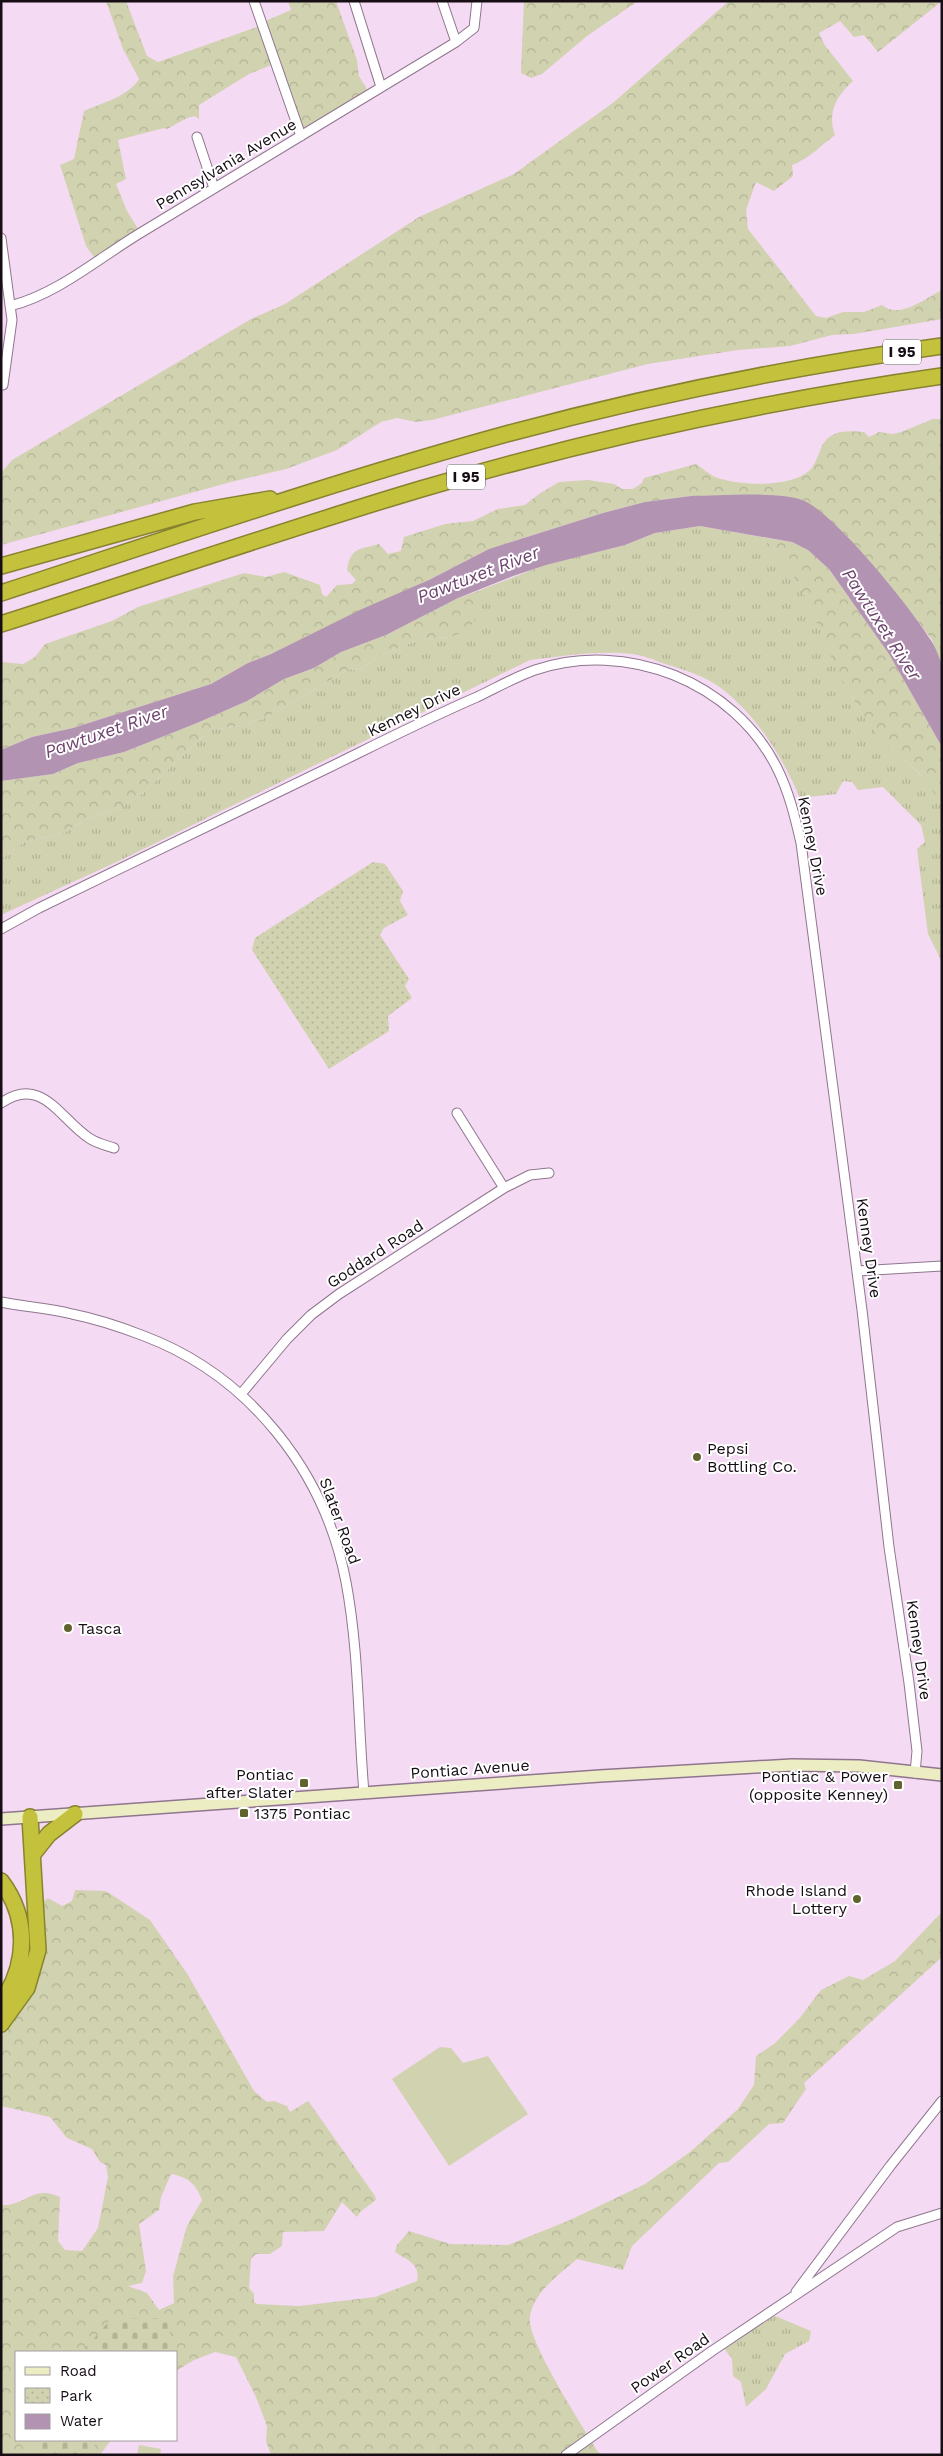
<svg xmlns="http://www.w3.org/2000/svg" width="943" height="2456" viewBox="0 0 943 2456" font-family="'Work Sans',sans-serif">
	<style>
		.grass { fill: url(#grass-tufts) }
		.forest { fill: url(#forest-crowns); fill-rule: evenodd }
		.cemetery { fill: url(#cemetery-stones) }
		.park { fill: url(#park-dots) }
		.garden { fill: #d1d2b0 }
		.water { fill: #b293b1 }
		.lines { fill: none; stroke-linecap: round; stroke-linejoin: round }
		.minor-casing { stroke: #8f768e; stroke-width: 11 }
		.secondary-casing { stroke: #8f768e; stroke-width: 14 }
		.motorway-casing { stroke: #87832e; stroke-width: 18 }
		.minor { stroke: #fff; stroke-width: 9 }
		.secondary { stroke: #ededc4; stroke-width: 11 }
		.motorway { stroke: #c4c23c; stroke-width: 15 }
		.poi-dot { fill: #62622f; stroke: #fff; stroke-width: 2 }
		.labels { text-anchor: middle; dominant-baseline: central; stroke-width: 4; stroke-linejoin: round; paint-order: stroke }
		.shield { fill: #fff; stroke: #5c565b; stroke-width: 1 }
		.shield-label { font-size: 15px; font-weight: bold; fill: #160d15 }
		.street-label { font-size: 16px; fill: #160d15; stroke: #fff }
		.poi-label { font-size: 16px; fill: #160d15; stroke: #fff; text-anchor: start }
		.water-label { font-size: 18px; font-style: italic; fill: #6f446f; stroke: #fff }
	</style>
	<defs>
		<pattern id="grass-tufts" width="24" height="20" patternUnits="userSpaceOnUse" patternTransform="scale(1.25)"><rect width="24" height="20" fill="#d1d2b0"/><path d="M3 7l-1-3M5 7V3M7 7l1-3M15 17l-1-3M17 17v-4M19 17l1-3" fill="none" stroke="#b3b396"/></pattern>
		<pattern id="forest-crowns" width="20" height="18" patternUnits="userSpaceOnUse" patternTransform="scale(1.25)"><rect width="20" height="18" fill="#d1d2b0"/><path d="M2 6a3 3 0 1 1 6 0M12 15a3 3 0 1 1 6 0" fill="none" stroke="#b3b396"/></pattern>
		<pattern id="cemetery-stones" width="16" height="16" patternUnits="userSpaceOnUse" patternTransform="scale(1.25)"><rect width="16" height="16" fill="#d1d2b0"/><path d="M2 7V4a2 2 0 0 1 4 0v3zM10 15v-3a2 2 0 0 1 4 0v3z" fill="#b3b396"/></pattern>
		<pattern id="park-dots" width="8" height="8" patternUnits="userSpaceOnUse" patternTransform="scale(1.25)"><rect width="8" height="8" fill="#d1d2b0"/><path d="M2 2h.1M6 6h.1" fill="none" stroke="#b3b396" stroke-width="1.8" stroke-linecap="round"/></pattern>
	</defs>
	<rect width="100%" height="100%" fill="#f5daf4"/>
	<!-- grass -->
	<path class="grass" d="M700,526L762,537C813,582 827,666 867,721C887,749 927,773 941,803C943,811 942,827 942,837C942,879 942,920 942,962L928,934L917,849L925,842L921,825L883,787L858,790L852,782L843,781L836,794L800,798C782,756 757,716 721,688C705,676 683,669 665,664C654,660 643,655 632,654C598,650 563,656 530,660L123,859L1,915V859L24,842L62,834L87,819L121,807L143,793L210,730L241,726L268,717L349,669L359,670L380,656L420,639L450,637L478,611V591L545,565L625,545L655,533Z
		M768,2313L811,2331L809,2341L785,2354L766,2389L746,2407L741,2382L733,2376L732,2359L721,2344Z"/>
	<!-- forest -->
	<path class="forest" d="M106,1H126L147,56L158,62L257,27L261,23L291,10L288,1H336L357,60L359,76L369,93L302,135L274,64L249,74L199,105V119L195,116L187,118L167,129L164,128L118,140L126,179L116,184L127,211L140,232L96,260L86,246L60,165L74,159L84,111C102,103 129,96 139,79L123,49Z
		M524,1H638L587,36L542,74L531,78L521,73Z
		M729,1H942L878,52L864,35L854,37L840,21L819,33L824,44L853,81C836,96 827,113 835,135C820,146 809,159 792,165L793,176L774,191L756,182L746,210L748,229L816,316L826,318L843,312H864L882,305C899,320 926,298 942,290V319L854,334L832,335L790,346L738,350L648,364L432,420L416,422L397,418L381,422L337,450L286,469L231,482L1,545V473L12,460L251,319L285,304L419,217L514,174L614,102Z
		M933,419H942V667L932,640L904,603L861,552L825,516L802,500L769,496H691L645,502L603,513L489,549L429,580L271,654L248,663L211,684L73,728L32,737L1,750V662L23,664L35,657L45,644L112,621L138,607L244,573L266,577L284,572L320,585L322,594L326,597L337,585L352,584L356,580L347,570C351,547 358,550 379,544L388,554L401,551L404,537L445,524L473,521L498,509L525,505L539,494L559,482L588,480L614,484L622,489H633L642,483L644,478L696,464C702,468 709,474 715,477C739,486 789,488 809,471C814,467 817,458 820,451C827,430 845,430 864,432L869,437L879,432L893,434L901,432Z
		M762,537L792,542L808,550L829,569L889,654L942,747V804C934,794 927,782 919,773C901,755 879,741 865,719C855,702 843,684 835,666C816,622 799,570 762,537Z
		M478,591V611L473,623L463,632L450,637L420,639L380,656L359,670L349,669L268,717L241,726L210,730L143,793L121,807L87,819L62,834L24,842L1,859V781L53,774L78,763L124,752L197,723L247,701L284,679L314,668L341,652L386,635L458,598Z
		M75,1890L106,1891L150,1920L188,1975L254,2091L267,2102L274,2101L287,2106L290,2112L308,2101L309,2102L375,2196L376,2200L360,2212L357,2217L342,2202L324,2231L283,2232L282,2246L270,2254H256L251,2259L249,2288L254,2294V2302L257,2304L299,2306L375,2297L417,2281C421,2264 407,2260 395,2252L397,2245L409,2231L450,2244L508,2245L570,2220L645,2184L690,2152L738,2109L754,2085L756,2056L774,2044L799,2019L821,1990L849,1976L863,1980L895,1961L942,1912V1957L804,2083L806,2089L783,2123L769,2124L728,2162L719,2163L632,2246L623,2270L577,2259C560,2274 533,2292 530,2317C526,2340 584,2428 598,2452L603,2455H271L266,2441L267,2426L256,2397L236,2357L215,2352L194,2360L176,2371V2352H16V2440H111L100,2455H1V2205C26,2206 33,2184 60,2197L58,2241L65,2250L82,2251L98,2228L108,2177L106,2165L100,2162L92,2149L67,2138L50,2117L1,2106V2025L24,1993L39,1905L48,1898L62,1906L72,1901ZM171,2174C188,2177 196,2184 202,2200L187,2226L173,2276L174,2303L159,2310L147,2293L128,2286L142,2283L146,2271L139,2224L159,2210L161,2197Z"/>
	<!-- cemetery -->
	<path class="cemetery" d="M167,2318L173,2352H82L111,2319Z
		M23,2440H99L86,2455H40Z"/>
	<!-- park -->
	<path class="park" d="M373,862L385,864L403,891L400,901L408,915L384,928L380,935L409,979L405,986L412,998L388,1016L389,1031L329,1069L252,950L255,938Z"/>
	<!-- garden -->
	<path class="garden" d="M440,2047L451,2048L463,2063L488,2056L528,2114L449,2166L392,2079Z
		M139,2445L161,2449L160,2455H137Z"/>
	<!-- water -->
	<path class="water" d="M691,496C719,496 778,491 802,500C832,510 912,609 930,639C935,646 940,658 942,667C943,688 942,724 942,747L889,654L829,569L808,550L792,542L700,526L655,533L625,545L546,565L513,576L458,598L386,635L341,652L314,668L284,679L247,701L197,723L124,752L78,763L53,774L1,781V750L32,737L73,728L211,684L248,663L271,654L362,609L429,580L489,549L603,513L645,502Z"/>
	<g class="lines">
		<!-- minor casing -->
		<g class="minor-casing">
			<path id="minor" d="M254,1L301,136
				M354,1L381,87
				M442,1L456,42
				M197,137L214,188
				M1,238L12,320L3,385
				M10,306C58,294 100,257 142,232C247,169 351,105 456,42L474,28L477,1
				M1,929L39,908C135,861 231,815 328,768C377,744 426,719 477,697C496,688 515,677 535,670C626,639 734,682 777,768C789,792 795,817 801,843L862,1310L889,1547L909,1683L917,1751L915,1773
				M1,1103C42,1075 59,1118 89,1138C96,1143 105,1145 114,1148
				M457,1113L504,1188
				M857,1271L942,1266
				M1,1302C25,1307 49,1308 72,1314C97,1319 121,1327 144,1336C250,1376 325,1472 346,1582C359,1651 358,1723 364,1793
				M241,1394L287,1339L311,1315L339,1294L504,1188L530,1175L549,1173
				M796,2292L891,2165L942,2101
				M566,2455L712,2351L897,2227L942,2213"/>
		</g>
		<!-- secondary casing -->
		<g class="secondary-casing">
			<path id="secondary" d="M1,1819L600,1776L792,1765L859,1766L942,1775"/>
		</g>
		<!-- motorway casing -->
		<g class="motorway-casing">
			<path id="motorway" d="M1,566L195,512L270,499
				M1,593C170,538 339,480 510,433C652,395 796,366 942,346
				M1,624C141,579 280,531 421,489C591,439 766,401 942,376
				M33,1854L49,1834L75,1814
				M1,1881C29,1918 28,1965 1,2003
				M1,2024L27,1988L38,1950L30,1817"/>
		</g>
		<!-- minor -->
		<use href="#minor" class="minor"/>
		<!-- secondary -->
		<use href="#secondary" class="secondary"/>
		<!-- motorway -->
		<use href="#motorway" class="motorway"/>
	</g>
	<!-- markers -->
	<g class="poi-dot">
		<circle cx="697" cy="1457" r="5"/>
		<circle cx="68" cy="1628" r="5"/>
		<rect x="299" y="1778" width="10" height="10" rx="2.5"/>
		<rect x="893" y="1780" width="10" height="10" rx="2.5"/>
		<rect x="239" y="1808" width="10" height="10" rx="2.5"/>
		<circle cx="857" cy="1899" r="5"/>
	</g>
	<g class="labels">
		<!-- shield labels -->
		<g class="shield">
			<rect x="883" y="339.5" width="38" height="25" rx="4"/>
			<rect x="447" y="464.5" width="38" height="25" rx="4"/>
		</g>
		<g class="shield-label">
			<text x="902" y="352">I 95</text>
			<text x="466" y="477">I 95</text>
		</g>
		<!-- street labels -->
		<g class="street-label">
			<text transform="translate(226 164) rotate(-31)">Pennsylvania Avenue</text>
			<text transform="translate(414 710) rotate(-26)">Kenney Drive</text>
			<text transform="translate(813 846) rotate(79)">Kenney Drive</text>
			<text transform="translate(869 1248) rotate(82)">Kenney Drive</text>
			<text transform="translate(375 1254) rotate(-33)">Goddard Road</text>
			<text transform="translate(340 1521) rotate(70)">Slater Road</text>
			<text transform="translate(919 1650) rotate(82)">Kenney Drive</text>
			<text transform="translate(470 1769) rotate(-4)">Pontiac Avenue</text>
			<text transform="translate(670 2363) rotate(-35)">Power Road</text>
		</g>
		<!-- poi labels -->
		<g class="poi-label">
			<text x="707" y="1448">Pepsi<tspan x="707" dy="18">Bottling Co.</tspan></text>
			<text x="78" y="1628">Tasca</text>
			<text x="294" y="1774" text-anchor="end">Pontiac<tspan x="294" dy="18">after Slater</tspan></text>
			<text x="888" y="1776" text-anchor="end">Pontiac &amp; Power<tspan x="888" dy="18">(opposite Kenney)</tspan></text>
			<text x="254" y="1813">1375 Pontiac</text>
			<text x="847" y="1890" text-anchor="end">Rhode Island<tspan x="847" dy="18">Lottery</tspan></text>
		</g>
		<!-- water labels -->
		<g class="water-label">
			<text transform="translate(478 574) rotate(-21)">Pawtuxet River</text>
			<text transform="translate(882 624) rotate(57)">Pawtuxet River</text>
			<text transform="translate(106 731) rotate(-19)">Pawtuxet River</text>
		</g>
	</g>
	<!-- border -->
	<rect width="943" height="2456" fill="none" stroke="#160d15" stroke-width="5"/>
	<!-- legend -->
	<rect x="15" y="2351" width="162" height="90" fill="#ffffff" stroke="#a29ea1"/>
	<rect x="25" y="2367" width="25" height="8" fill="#ededc4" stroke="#a29ea1"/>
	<text x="60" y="2376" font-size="15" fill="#160d15">Road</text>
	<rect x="25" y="2388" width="25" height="15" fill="url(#park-dots)" stroke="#a29ea1"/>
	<text x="60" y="2401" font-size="15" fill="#160d15">Park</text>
	<rect x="25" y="2414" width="25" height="15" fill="#b293b1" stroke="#a29ea1"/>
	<text x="60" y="2426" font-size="15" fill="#160d15">Water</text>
</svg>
